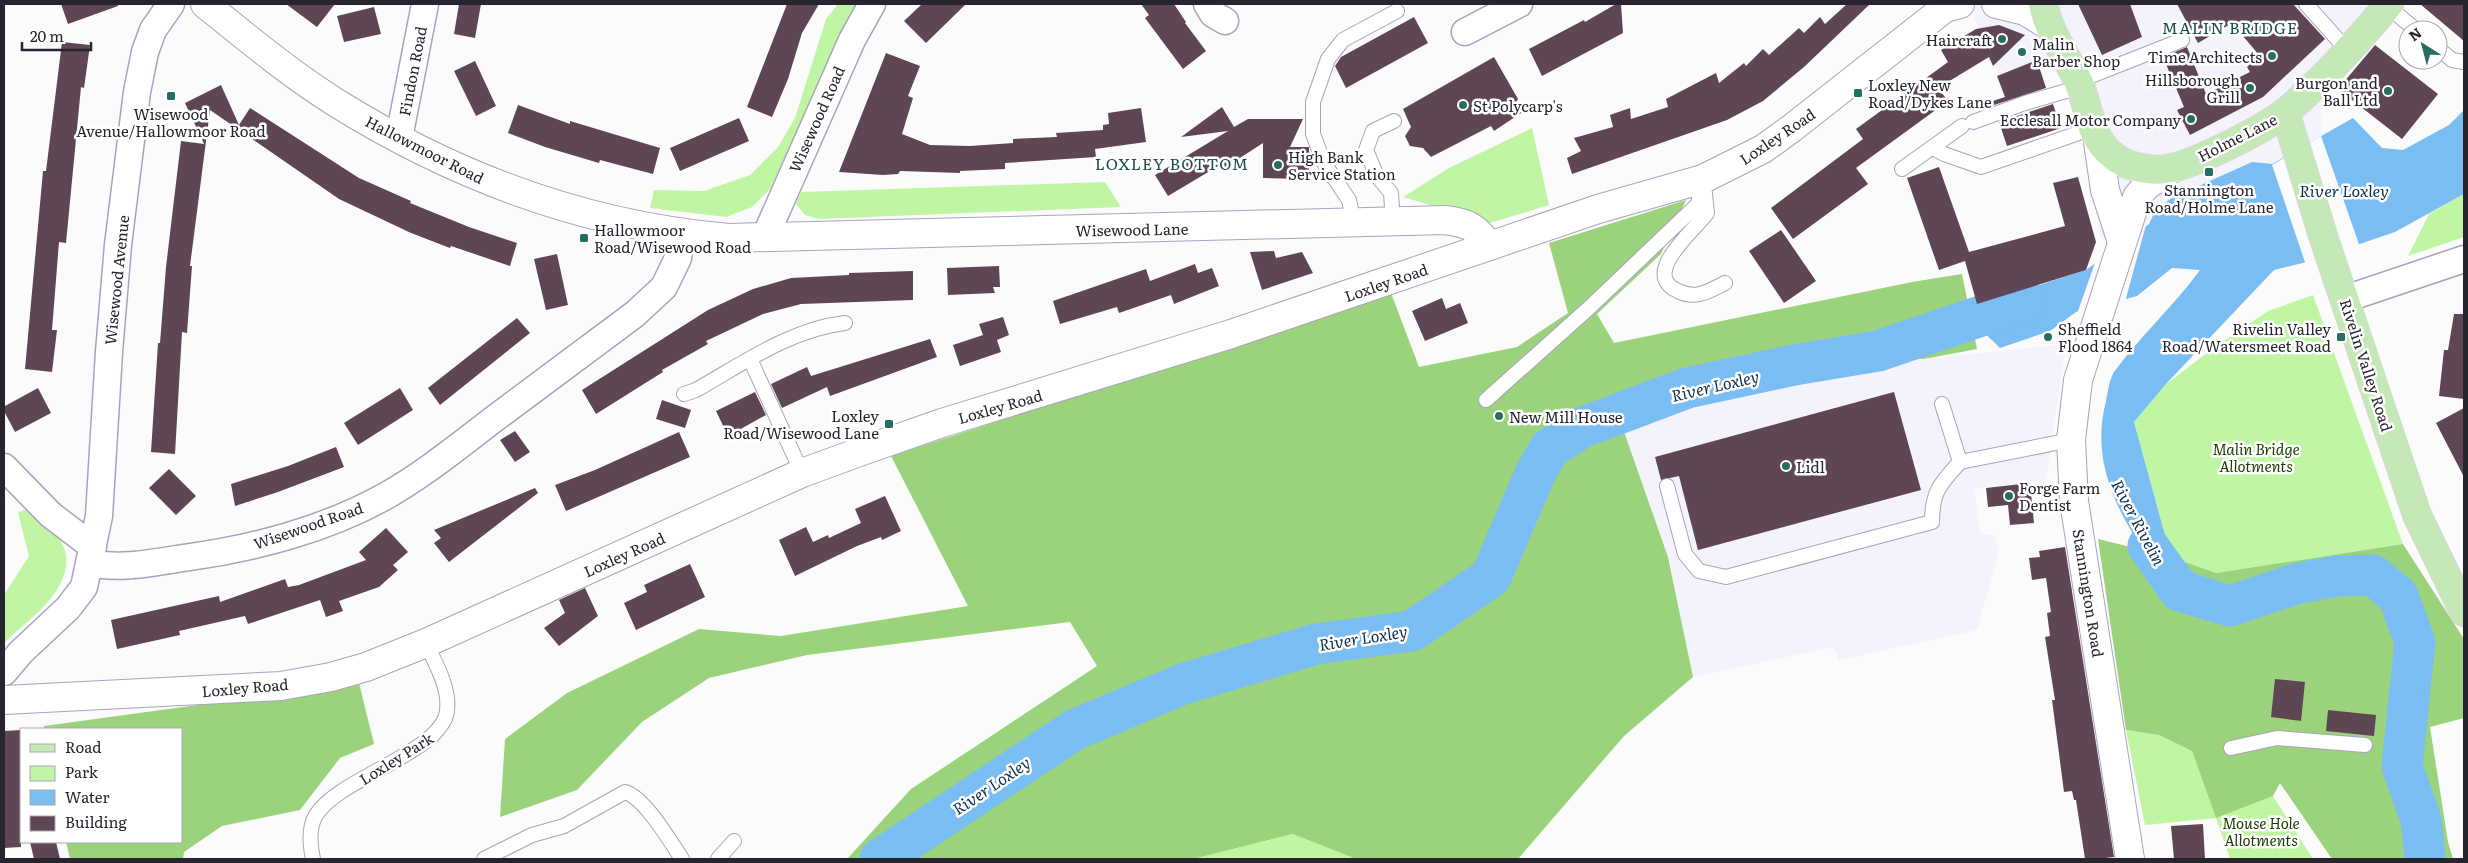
<svg xmlns="http://www.w3.org/2000/svg" width="2468" height="863" viewBox="0 0 2468 863" font-family="Literata,serif">
	<style>
		.built { fill: #f4f2fa }
		.green { fill: #c0f6a3 }
		.forest { fill: #9bd37c }
		.water { fill: #7abdf3 }
		.pier { fill: #fbfbfb }
		.lines { fill: none; stroke-linecap: round; stroke-linejoin: round }
		.river { stroke: #7abdf3; stroke-width: 41 }
		.building { fill: #5f4655 }
		.service-casing { stroke: #a9a2be; stroke-width: 16 }
		.minor-casing { stroke: #a9a2be; stroke-width: 29 }
		.tertiary-casing { stroke: #a9a2be; stroke-width: 30 }
		.secondary-casing { stroke: #a9a2be; stroke-width: 30 }
		.primary-casing { stroke: #d8d8da; stroke-width: 30 }
		.service { stroke: #fff; stroke-width: 14 }
		.minor { stroke: #fff; stroke-width: 26 }
		.tertiary { stroke: #fff; stroke-width: 28 }
		.secondary { stroke: #fff; stroke-width: 28 }
		.primary { stroke: #c5e9b6; stroke-width: 28 }
		.poi-dot { fill: #266d62; stroke: #fff; stroke-width: 2 }
		.labels { text-anchor: middle; dominant-baseline: central; stroke-width: 5; stroke-linejoin: round; paint-order: stroke }
		.poi-label { font-size: 15px; fill: #27242f; stroke: #fff; text-anchor: start }
		.street-label { font-size: 15px; fill: #27242f; stroke: #fff }
		.park-label { font-size: 15px; font-style: italic; fill: #1a3d00; stroke: #fff }
		.neighbourhood-label { font-size: 16px; letter-spacing: 1px; fill: #175047; stroke: #fff }
		.water-label { font-size: 16px; font-style: italic; fill: #0a304b; stroke: #fff }
	</style>
	<rect width="100%" height="100%" fill="#fbfbfb"/>
	<!-- built -->
	<path class="built" d="M1968,4H2389L2320,80L2321,136L2272,165L2252,162L2172,198L2156,209L2146,225L2101,238L2080,87L2061,50L1999,75Z
		M2066,344L2046,480L1974,489L1980,534L1995,536L1999,551L1977,630L1839,660L1833,647L1693,677L1669,558L1622,426L1872,358L1924,359Z"/>
	<!-- green -->
	<path class="green" d="M838,4H860L770,189L752,207L726,217L650,208L654,190L704,191L750,175L778,147L795,118L826,19Z
		M1532,128L1549,205L1490,223L1403,197L1449,168Z
		M1105,182L1121,207L819,219L805,215L796,204L801,192Z
		M2464,194V237L2408,256L2429,214Z
		M2313,295L2403,544L2216,573L2171,557L2134,422L2166,384L2215,347L2268,311Z
		M28,508C40,519 64,537 66,555C71,592 27,621 4,643V595L29,556L18,513Z
		M2126,730L2159,735L2192,751L2216,817L2273,796L2313,859H2230L2216,818L2145,825Z
		M1294,834L1356,859H1193Z"/>
	<!-- forest -->
	<path class="forest" d="M1686,200L1661,254L1597,314L1614,343L1912,282L1962,274L1977,349L1924,359L1872,358L1622,426L1668,557L1693,677L1624,736L1518,859H1356L1293,834L1193,859H847L911,789L1097,666L1070,622L807,655L709,678L642,722L577,790L500,817L505,739L567,693L699,629L781,636L968,606L891,456L1391,293L1419,367L1517,347L1568,313L1549,243Z
		M2098,539L2171,557L2216,573L2403,544L2464,639V718L2430,727L2448,842L2453,859H2332L2280,783L2273,796L2216,818L2192,751L2159,735L2126,730Z
		M359,683L374,744L340,758L300,810L222,826L184,852L183,859H70L66,842H181V729H44V726Z"/>
	<!-- water -->
	<path class="water" d="M2464,110V194L2395,232L2307,262L2274,270L2166,384L2134,422L2171,557L2198,575L2177,597C2134,539 2086,477 2106,401C2108,392 2109,380 2114,372C2140,336 2174,306 2200,270L2172,268L2137,296L2076,312L2050,331L2000,348L1970,319L1987,302L2086,270L2149,224L2156,209L2172,198L2252,162L2272,164L2353,118L2382,148L2403,150L2449,125Z"/>
	<!-- pier -->
	<path class="pier" d="M2321,136L2360,247L2306,265L2272,165Z
		M2146,225L2125,302L2077,314L2096,260Z"/>
	<g class="lines">
		<!-- river -->
		<path class="river" d="M2148,546L2180,591L2230,606L2295,584L2337,576L2373,575L2398,596L2415,642L2402,766L2421,820L2425,859
			M880,859L1074,730L1183,684L1316,644L1412,631L1491,577L1535,474L1549,449L1581,428L1687,388L1794,365L1878,351L2025,301"/>
	</g>
	<!-- building -->
	<path class="building" d="M61,4H118V6L68,24Z
		M286,4H335L317,27Z
		M459,4H481L475,38L454,34Z
		M787,4H819L802,33L788,79L772,117L747,107Z
		M922,4H966L926,43L904,21Z
		M1141,4H1174L1186,22L1185,23L1206,51L1183,69L1145,18L1149,15Z
		M1616,4H1621L1623,33L1542,76L1529,49L1584,20L1585,22Z
		M1847,4L1869,5L1804,67L1763,101L1727,120L1572,174L1567,158L1581,151L1574,138L1613,127L1610,115L1630,108L1631,119L1668,107L1666,99L1716,73L1719,83L1744,63L1746,66L1763,49L1769,55L1799,28L1804,33L1820,17L1825,24Z
		M2078,4H2130L2142,37L2102,55Z
		M2177,4H2293L2325,39L2263,97L2190,135L2177,110L2184,107L2163,57L2187,47L2206,94L2250,72L2247,67L2259,55L2232,23L2198,43Z
		M2420,4H2464V41Z
		M374,7L381,34L344,42L337,16Z
		M1414,17L1428,43L1346,88L1335,66L1341,57Z
		M1999,25L2025,35L1993,66L1989,57L1938,88L1948,101L1856,168L1868,184L1793,239L1771,208L1863,139L1856,129L1948,62L1941,50L1976,29Z
		M62,42L90,45L84,88L81,87L66,243L59,242L52,330H57L52,372L25,369L43,171H46Z
		M2375,45L2438,94L2402,139L2338,89Z
		M886,53L920,66L908,96L913,98L902,134L930,145L970,146L1013,143V139L1057,137L1056,133L1103,130V125L1109,124L1108,113L1141,108L1146,142L1095,149L1096,157L1005,163V169L960,171V173L900,171L898,174L883,175L839,172Z
		M1494,57L1518,99L1516,102L1521,113L1494,131L1491,126L1431,157L1423,148L1410,146L1405,136L1411,127L1403,109Z
		M2037,60L2046,88L1994,105L1993,101L2005,97L1997,76Z
		M475,61L496,106L476,116L454,71Z
		M221,85L239,125L250,108L359,178L411,201L410,203L469,227L517,243L510,266L451,246L450,248L411,233L339,199L210,110L190,266H192L187,333L182,332L175,454L151,452L158,343H160L166,267L181,141L204,144L185,103Z
		M2053,104L2061,128L2007,146L1999,122Z
		M518,105L570,124V121L660,148L653,174L600,160L599,163L545,147L508,133Z
		M1222,107L1234,127L1248,119H1303L1290,147H1309V179L1263,178V143L1223,169L1220,165L1168,196L1155,175L1228,131L1181,137Z
		M739,118L749,141L680,171L670,148Z
		M1939,167L1969,252L2065,226L2053,183L2078,177L2096,242L2086,270L1977,304L1965,261L1939,270L1907,178Z
		M1781,230L1816,281L1784,303L1749,251Z
		M1274,251L1276,258L1302,252L1313,273L1262,290L1250,252Z
		M557,254L568,305L546,310L534,259Z
		M1195,264L1198,273L1212,268L1219,286L1174,304L1171,295L1119,313L1117,307L1060,324L1053,301L1146,269L1150,281Z
		M999,266L1000,287H993L995,293L948,295L947,268Z
		M913,271V300L801,304L763,314L706,341L708,344L662,370L663,372L596,414L582,390L708,310L753,289L791,278L849,275V273Z
		M1442,298L1446,309L1460,303L1468,323L1425,341L1412,311Z
		M2454,314H2464V399L2439,396L2444,350H2448Z
		M1003,317L1009,335L997,340L1001,352L960,366L953,345L983,335L979,324Z
		M517,318L530,333L440,405L428,388Z
		M930,339L937,357L830,396L827,387L782,408L771,384L807,367L811,376Z
		M38,388L51,413L15,432L5,413V406Z
		M400,388L413,410L358,445L344,423Z
		M755,392L766,415L728,436L716,411Z
		M1894,392L1921,490L1698,550L1679,476L1661,480L1655,457Z
		M662,400L691,410L685,428L656,419Z
		M2464,408V477L2436,423Z
		M515,431L530,452L515,462L500,440Z
		M679,432L690,457L566,511L555,485L595,470Z
		M336,447L344,467L278,492L235,506L231,484L288,466Z
		M169,469L196,496L176,515L149,488Z
		M2030,483L2034,523L2010,525L2008,505L1988,507L1986,488Z
		M535,488L538,493L449,562L434,543L441,538L434,530Z
		M885,496L901,531L882,540L881,537L857,546L795,576L779,540L806,527L813,542L828,535L829,538L861,523L855,509Z
		M386,528L408,552L393,565L398,570L379,587L339,601L343,611L326,617L320,600L248,624L245,616L179,631L180,635L117,649L111,620L219,596L220,602L285,579L288,587L299,585L366,560L359,552Z
		M2065,547L2114,857L2097,859H2085L2076,800H2074L2072,791L2064,792L2052,700H2055L2045,637L2050,636L2047,613L2051,612L2046,578L2032,580L2029,558L2040,557L2039,551Z
		M690,564L705,597L636,630L624,603L647,592L644,585Z
		M585,588L598,616L559,646L544,628L565,613L559,600Z
		M2275,679L2305,682L2301,721L2271,717Z
		M2328,710L2376,715L2374,736L2326,731Z
		M21,730V847L4,848V731Z
		M2203,824L2205,859H2174L2171,826Z
		M30,842H56L60,859H34Z"/>
	<g class="lines">
		<!-- service casing -->
		<g class="service-casing">
			<path id="service" d="M2306,4L2348,51
				M2387,6L2416,30
				M2438,48L2452,60L2464,62
				M2078,81L2182,40
				M1973,122L2025,103L2080,87
				M1933,148L1944,154L1981,167L2093,128
				M1902,169L1962,126
				M1704,185L1707,213C1693,232 1640,274 1678,291C1696,300 1709,291 1725,283
				M1393,222L1391,193L1377,176L1366,150L1373,131L1394,121
				M1354,224L1349,200L1324,163L1313,134V102L1328,59L1343,40L1397,11
				M750,359L802,473
				M684,394L696,390C742,364 791,329 845,323
				M1486,400L1590,307L1698,204L1703,179
				M1960,462L2071,440
				M1667,486L1685,554L1699,571L1726,577L1932,522C1932,491 1941,483 1960,462L1942,404
				M2231,748L2277,738L2365,745
				M313,859C310,845 308,828 316,815C339,778 442,752 447,711C450,687 435,663 426,643
				M484,859L532,835L564,826L625,792C645,798 670,841 682,859
				M718,859L734,841"/>
		</g>
		<!-- minor casing -->
		<g class="minor-casing">
			<path id="minor" d="M1207,4L1213,14L1225,21
				M1465,32L1519,4
				M399,138L425,4
				M765,237L852,40L872,4
				M2345,299L2464,259
				M4,467L51,515L93,547
				M89,563C122,570 156,562 190,557C255,548 326,529 384,497C425,474 461,444 498,416C544,382 589,348 635,314L664,287L678,258L681,234
				M4,672L21,652L68,608L84,587L99,516L109,352L118,245L137,92L145,52L153,30L171,4"/>
		</g>
		<!-- tertiary casing -->
		<g class="tertiary-casing">
			<path id="tertiary" d="M205,4C247,38 289,73 335,102C455,177 588,226 729,238L1445,220C1469,223 1475,227 1490,246"/>
		</g>
		<!-- secondary casing -->
		<g class="secondary-casing">
			<path id="secondary" d="M1996,4L2025,11L2048,25
				M2098,142L2105,190L2122,242
				M4,700L281,686L331,677L366,667L426,643L802,473L862,451L942,423L1231,334L1598,209L1703,179L1763,149L1792,128L1945,8L1960,4
				M2130,859L2074,501L2071,440L2078,380L2137,197L2146,186L2171,169"/>
		</g>
		<!-- primary casing -->
		<g class="primary-casing">
			<path id="primary" d="M2043,4C2050,36 2066,54 2079,83C2089,107 2089,136 2111,154C2125,167 2153,173 2172,168C2199,162 2266,128 2287,111C2324,79 2357,42 2389,4
				M2285,112L2324,239L2417,515L2464,612"/>
		</g>
		<!-- service -->
		<use href="#service" class="service"/>
		<!-- minor -->
		<use href="#minor" class="minor"/>
		<!-- tertiary -->
		<use href="#tertiary" class="tertiary"/>
		<!-- secondary -->
		<use href="#secondary" class="secondary"/>
		<!-- primary -->
		<use href="#primary" class="primary"/>
	</g>
	<!-- markers -->
	<g class="poi-dot">
		<circle cx="2002" cy="39" r="5"/>
		<circle cx="2022" cy="52" r="5"/>
		<circle cx="2272" cy="56" r="5"/>
		<circle cx="2250" cy="88" r="5"/>
		<circle cx="2388" cy="91" r="5"/>
		<rect x="1853" y="88" width="10" height="10" rx="2.5"/>
		<rect x="166" y="91" width="10" height="10" rx="2.5"/>
		<circle cx="1463" cy="105" r="5"/>
		<circle cx="2191" cy="119" r="5"/>
		<circle cx="1278" cy="165" r="5"/>
		<rect x="2204" y="167" width="10" height="10" rx="2.5"/>
		<rect x="579" y="233" width="10" height="10" rx="2.5"/>
		<circle cx="2048" cy="337" r="5"/>
		<rect x="2336" y="332" width="10" height="10" rx="2.5"/>
		<circle cx="1499" cy="416" r="5"/>
		<rect x="884" y="419" width="10" height="10" rx="2.5"/>
		<circle cx="1786" cy="466" r="5"/>
		<circle cx="2009" cy="496" r="5"/>
	</g>
	<g class="labels">
		<!-- poi labels -->
		<g class="poi-label">
			<text x="1992" y="39" text-anchor="end">Haircraft</text>
			<text x="2032" y="43">Malin<tspan x="2032" dy="17">Barber Shop</tspan></text>
			<text x="2262" y="56" text-anchor="end">Time Architects</text>
			<text x="2240" y="79" text-anchor="end">Hillsborough<tspan x="2240" dy="17">Grill</tspan></text>
			<text x="2378" y="82" text-anchor="end">Burgon and<tspan x="2378" dy="17">Ball Ltd</tspan></text>
			<text x="1868" y="84">Loxley New<tspan x="1868" dy="17">Road/Dykes Lane</tspan></text>
			<text x="1473" y="105">St Polycarp's</text>
			<text x="171" y="113" text-anchor="middle">Wisewood<tspan x="171" dy="17">Avenue/Hallowmoor Road</tspan></text>
			<text x="2181" y="119" text-anchor="end">Ecclesall Motor Company</text>
			<text x="1288" y="156">High Bank<tspan x="1288" dy="17">Service Station</tspan></text>
			<text x="2209" y="189" text-anchor="middle">Stannington<tspan x="2209" dy="17">Road/Holme Lane</tspan></text>
			<text x="594" y="229">Hallowmoor<tspan x="594" dy="17">Road/Wisewood Road</tspan></text>
			<text x="2058" y="328">Sheffield<tspan x="2058" dy="17">Flood 1864</tspan></text>
			<text x="2331" y="328" text-anchor="end">Rivelin Valley<tspan x="2331" dy="17">Road/Watersmeet Road</tspan></text>
			<text x="879" y="415" text-anchor="end">Loxley<tspan x="879" dy="17">Road/Wisewood Lane</tspan></text>
			<text x="1509" y="416">New Mill House</text>
			<text x="1796" y="466">Lidl</text>
			<text x="2019" y="487">Forge Farm<tspan x="2019" dy="17">Dentist</tspan></text>
		</g>
		<!-- street labels -->
		<g class="street-label">
			<text transform="translate(412 71) rotate(-79)">Findon Road</text>
			<text transform="translate(816 119) rotate(-66)">Wisewood Road</text>
			<text transform="translate(1777 136) rotate(-34)">Loxley Road</text>
			<text transform="translate(2237 137) rotate(-27)">Holme Lane</text>
			<text transform="translate(425 149) rotate(27)">Hallowmoor Road</text>
			<text transform="translate(1132 229) rotate(-1)">Wisewood Lane</text>
			<text transform="translate(116 280) rotate(-84)">Wisewood Avenue</text>
			<text transform="translate(1386 282) rotate(-19)">Loxley Road</text>
			<text transform="translate(2367 365) rotate(72)">Rivelin Valley Road</text>
			<text transform="translate(1000 406) rotate(-16)">Loxley Road</text>
			<text transform="translate(308 525) rotate(-19)">Wisewood Road</text>
			<text transform="translate(624 554) rotate(-24)">Loxley Road</text>
			<text transform="translate(2089 593) rotate(81)">Stannington Road</text>
			<text transform="translate(245 687) rotate(-5)">Loxley Road</text>
			<text transform="translate(396 758) rotate(-32)">Loxley Park</text>
		</g>
		<!-- park labels -->
		<g class="park-label">
			<text x="2256" y="448">Malin Bridge<tspan x="2256" dy="17">Allotments</tspan></text>
			<text x="2261" y="822">Mouse Hole<tspan x="2261" dy="17">Allotments</tspan></text>
		</g>
		<!-- neighbourhood labels -->
		<g class="neighbourhood-label">
			<text x="2230" y="27">MALIN BRIDGE</text>
			<text x="1172" y="163">LOXLEY BOTTOM</text>
		</g>
		<!-- water labels -->
		<g class="water-label">
			<text x="2344" y="190">River Loxley</text>
			<text transform="translate(1715 385) rotate(-13)">River Loxley</text>
			<text transform="translate(2139 522) rotate(62)">River Rivelin</text>
			<text transform="translate(1363 637) rotate(-9)">River Loxley</text>
			<text transform="translate(991 785) rotate(-34)">River Loxley</text>
		</g>
	</g>
	<!-- border -->
	<rect width="2468" height="863" fill="none" stroke="#27242f" stroke-width="10"/>
	<!-- legend -->
	<rect x="20" y="728" width="162" height="115" fill="#ffffff" stroke="#a9a7ac"/>
	<rect x="30" y="744" width="25" height="8" fill="#c5e9b6" stroke="#a9a7ac"/>
	<text x="65" y="753" font-size="15" fill="#27242f">Road</text>
	<rect x="30" y="766" width="25" height="15" fill="#c0f6a3" stroke="#a9a7ac"/>
	<text x="65" y="778" font-size="15" fill="#27242f">Park</text>
	<rect x="30" y="790" width="25" height="15" fill="#7abdf3" stroke="#a9a7ac"/>
	<text x="65" y="803" font-size="15" fill="#27242f">Water</text>
	<rect x="30" y="816" width="25" height="15" fill="#5f4655" stroke="#a9a7ac"/>
	<text x="65" y="828" font-size="15" fill="#27242f">Building</text>
	<!-- north arrow -->
	<g transform="translate(2423 45) rotate(324)"><circle r="24" fill="#ffffff" stroke="#a9a7ac"/>
	<path d="M0-4L9 19L0 12L-9 19Z" fill="#266d62"/>
	<text y="-8" font-size="14" font-weight="bold" text-anchor="middle" fill="#27242f">N</text>
	</g>
	<!-- scale -->
	<path d="M22 42v8h69v-8" fill="none" stroke="#27242f" stroke-width="2.5"/>
	<text x="30" y="42" font-size="15" fill="#27242f" stroke="#ffffff" stroke-width="4" paint-order="stroke">20 m</text>
</svg>
